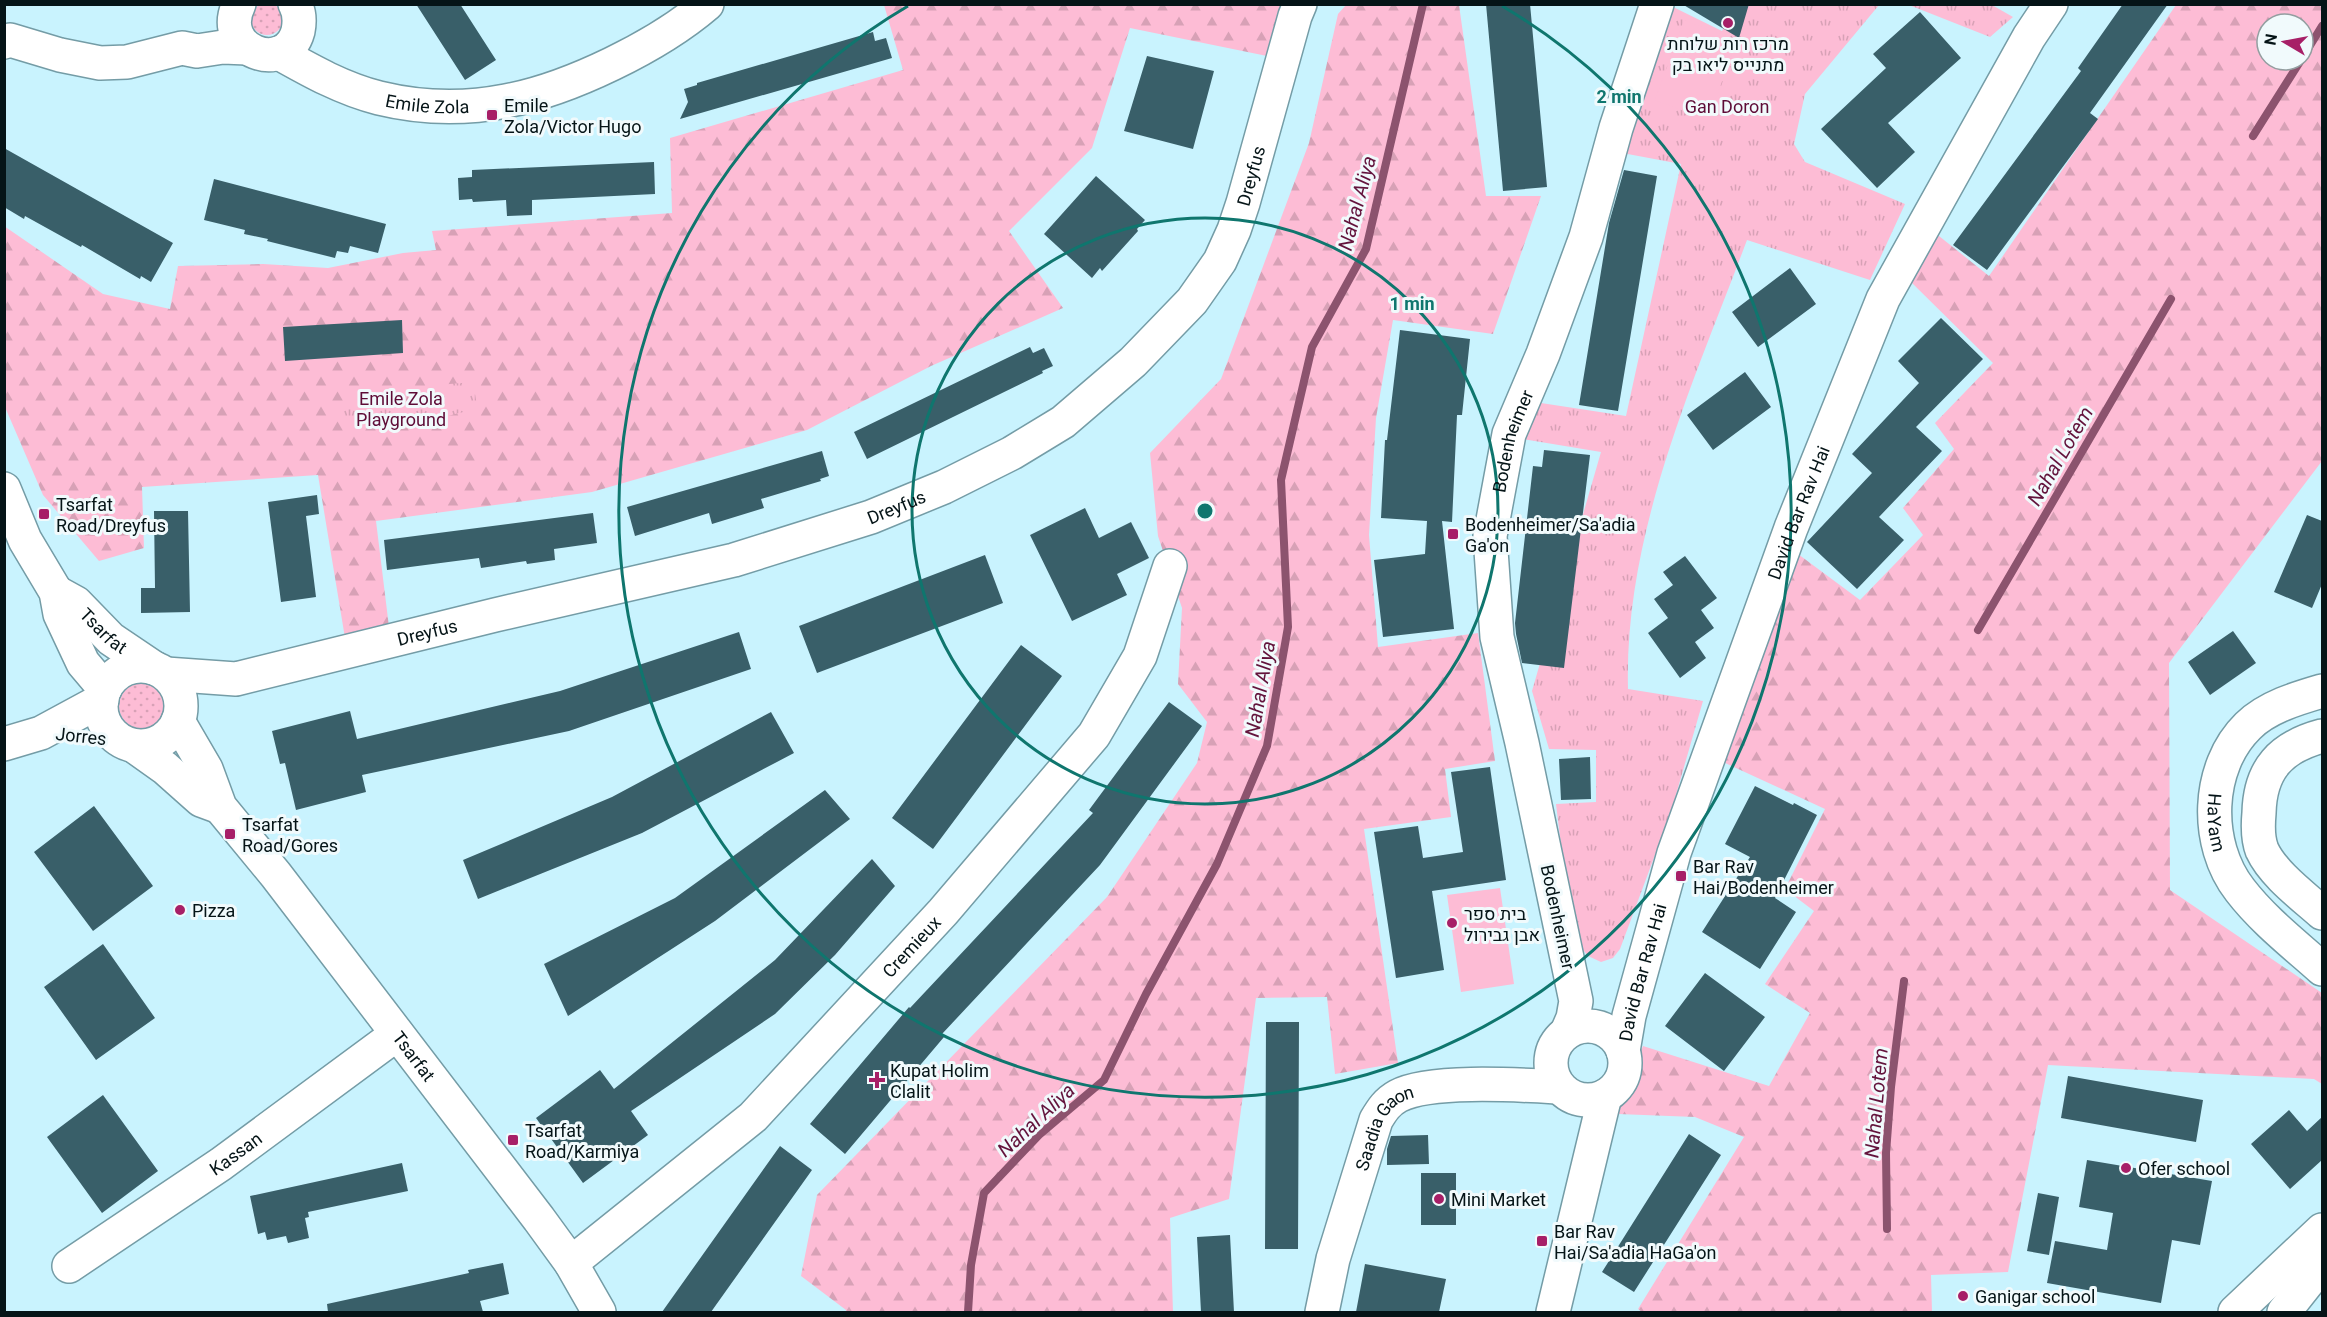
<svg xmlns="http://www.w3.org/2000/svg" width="2327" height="1317" viewBox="0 0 2327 1317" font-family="Roboto,Heebo,sans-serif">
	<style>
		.grass { fill: url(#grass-dots) }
		.forest { fill: url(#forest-firs); fill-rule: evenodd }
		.park { fill: url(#park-tufts) }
		.pitch { fill: #fdbcd5 }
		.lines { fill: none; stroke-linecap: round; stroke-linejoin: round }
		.stream { stroke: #8c536e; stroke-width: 8 }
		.building { fill: #395f69 }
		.minor-casing { stroke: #749ca6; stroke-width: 36 }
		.major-casing { stroke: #749ca6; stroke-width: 36 }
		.minor { stroke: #fff; stroke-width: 33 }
		.major { stroke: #fff; stroke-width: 33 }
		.ring { fill: none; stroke: #0f766e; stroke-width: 3 }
		.poi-dot { fill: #a71f67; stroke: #f1fafc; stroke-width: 2 }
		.labels { text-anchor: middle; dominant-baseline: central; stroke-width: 6; stroke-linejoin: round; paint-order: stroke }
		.poi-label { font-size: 18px; fill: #051417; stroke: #f1fafc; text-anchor: start }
		.street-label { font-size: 18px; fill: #051417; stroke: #f1fafc }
		.park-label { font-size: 18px; fill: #5e0c37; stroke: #f1fafc }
		.water-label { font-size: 20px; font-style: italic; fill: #63133c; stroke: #f1fafc }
		.centre { fill: #0f766e; stroke: #f1fafc; stroke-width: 3 }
		.ring-label { font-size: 18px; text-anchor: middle; font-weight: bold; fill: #0f766e; stroke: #f1fafc; stroke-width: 6; stroke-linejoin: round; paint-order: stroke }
	</style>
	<defs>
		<pattern id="grass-dots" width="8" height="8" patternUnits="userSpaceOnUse" patternTransform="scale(1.5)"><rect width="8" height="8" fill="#fdbcd5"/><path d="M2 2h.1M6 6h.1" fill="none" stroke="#d7a1b6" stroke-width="1.8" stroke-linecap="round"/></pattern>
		<pattern id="forest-firs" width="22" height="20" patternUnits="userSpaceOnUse" patternTransform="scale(1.5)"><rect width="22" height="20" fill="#fdbcd5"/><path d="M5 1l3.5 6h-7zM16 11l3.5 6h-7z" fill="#d7a1b6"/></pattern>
		<pattern id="park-tufts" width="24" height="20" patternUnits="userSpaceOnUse" patternTransform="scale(1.5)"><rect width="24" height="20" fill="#fdbcd5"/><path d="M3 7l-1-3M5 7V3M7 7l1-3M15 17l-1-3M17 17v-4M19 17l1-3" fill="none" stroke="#d7a1b6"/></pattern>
	</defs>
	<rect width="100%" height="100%" fill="#c9f3fe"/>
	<!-- grass -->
	<path class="grass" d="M251 19a16 16 0 1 1 32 0a16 16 0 1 1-32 0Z
		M119 706a23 23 0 1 1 46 0a23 23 0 1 1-46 0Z"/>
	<!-- forest -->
	<path class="forest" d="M884,5H1287L1267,56L1130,28L1092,148L1009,231L1063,308L931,366L807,430L592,492L376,521L389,627L345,638L318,475L142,487L144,548L99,561L43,495L5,407L4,226L103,294L170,309L178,266L263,264L328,268L403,253L436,250L432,231L672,213L670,138L903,70Z
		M1346,5H1459L1486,196H1541L1493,334L1393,320L1376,418L1369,535L1378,647L1478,633L1495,761L1445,769L1451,817L1364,829L1398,1063L1335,1074L1327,997L1256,998L1229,1199L1170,1218L1173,1312H846V1310L801,1276L817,1195L1107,897L1197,763L1207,722L1178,684L1182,608L1158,536L1150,453L1221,379L1309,143L1338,14Z
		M2176,5H2322V461L2169,663L2170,890L2322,993V1084L2314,1079L2048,1065L2008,1272L1931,1275L1932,1312H1642L1638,1309L1744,1137L1695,1117L1618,1114L1643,1046L1769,1086L1810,1013L1765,984L1814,911L1785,889L1825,809L1723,762L1798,554L1860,600L1923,535L1903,508L1954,449L1935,423L1993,363L1912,283L1934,232L1989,276ZM2267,24H2303V60H2267Z"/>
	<!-- park -->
	<path class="park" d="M1669,5L1722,31L1735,5H1879L1805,94L1794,144L1805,162L1905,204L1870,280L1747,240C1693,384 1624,533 1628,689L1703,701L1671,812L1620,949L1613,958L1601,962L1588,956L1579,945L1567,894L1556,804L1596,802V750L1549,749L1532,691L1601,452L1522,439L1541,403L1626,416L1681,164L1617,152Z
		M1909,5H1992L2013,17L1990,37Z
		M473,382L478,411C454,411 440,420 418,426C391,433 364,427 340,415L357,392Z"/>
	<!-- pitch -->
	<path class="pitch" d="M1684,20L1737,40L1708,120L1655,100Z
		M1500,888L1514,984L1461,992L1447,895Z"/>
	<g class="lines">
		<!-- stream -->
		<path class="stream" d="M2303,57L2322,26
			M2253,136L2301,60
			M1978,630L2171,299
			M1887,1229L1886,1153L1891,1087L1904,981
			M968,1312L971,1265L984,1193L1039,1135L1104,1080L1146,994L1217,864L1267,746L1288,627L1281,480L1312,347L1366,249L1423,4"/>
	</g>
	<!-- building -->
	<path class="building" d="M416,4H460L496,60L465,80Z
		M1486,4H1530L1547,187L1503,191Z
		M1682,4H1749L1739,38Z
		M2123,4H2168L2090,113L2098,119L1987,270L1953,245L2081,71L2078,68Z
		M1920,12L1961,58L1888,123L1915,152L1877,188L1821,129L1886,68L1873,54Z
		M873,32L875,41L886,38L892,58L680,119L688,102L684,89L697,85V83Z
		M1147,56L1214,71L1193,149L1124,131Z
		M4,148L173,243L151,282L141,276L140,279L82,245L81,247L25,216L24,219L4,207Z
		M654,162L655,194L532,200V215L507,216L506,200L473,202L472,199L459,200L458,178L472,177V170Z
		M1624,170L1657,176L1618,411L1579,405L1609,223Z
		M1096,176L1145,220L1137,229L1138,231L1102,271L1100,268L1092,278L1044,234Z
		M214,179L386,224L378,253L350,246L348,253L337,251L335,258L267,241L268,239L244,234L245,230L204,220Z
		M1790,268L1816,304L1758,347L1732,312Z
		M1941,318L1983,359L1916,427L1942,451L1879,517L1904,540L1857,589L1807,542L1872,473L1852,454L1919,383L1898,361Z
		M402,320L403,353L285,361L283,327Z
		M1400,330L1470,339L1462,415H1457L1452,522L1442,521L1454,629L1383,637L1374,560L1425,554L1427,521L1381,518L1385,440H1387Z
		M1030,347L1033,353L1044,348L1053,366L1042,371L1043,373L867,459L854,432Z
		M1745,372L1771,407L1713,450L1687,415Z
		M1544,450L1590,455L1564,668L1522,663L1516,634L1515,623L1533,466L1542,467Z
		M822,451L829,476L820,479L821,481L761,499L764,508L712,524L709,513L635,536L627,507Z
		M317,495L319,514L306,516L316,597L281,602L268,502Z
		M1085,508L1099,538L1131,522L1149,558L1117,574L1127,595L1072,621L1030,535Z
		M154,511H188L190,612L141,613V588H155Z
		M593,513L597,543L554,549L555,560L527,564L526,561L481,568L479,558L387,570L384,540Z
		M2307,515L2322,521V584L2312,608L2274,592Z
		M985,555L1003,603L817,673L799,626Z
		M1685,556L1717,598L1701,610L1714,628L1695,642L1706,658L1680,678L1648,633L1668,618L1654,599L1673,585L1663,572Z
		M2233,631L2256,663L2210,695L2188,662Z
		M739,632L751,669L569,731L362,775L366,792L296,810L285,763L280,764L272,731L350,711L357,739L560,691Z
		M1021,645L1062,676L933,849L892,818Z
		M1169,702L1202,726L1100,865L942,1034L944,1037L845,1154L810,1124L909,1007L910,1008L1093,813L1089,810Z
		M771,712L794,753L642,833L478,899L463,860L612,797Z
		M1590,757L1591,799L1561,800L1559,759Z
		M1490,767L1506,880L1432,891L1444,970L1396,978L1374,832L1418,826L1423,858L1463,852L1451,772Z
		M1755,786L1793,805L1794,803L1817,815L1775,898L1796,912L1760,969L1702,932L1750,857L1725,844Z
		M825,790L850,819L715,921L568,1016L544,964L675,898Z
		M94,806L153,886L93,931L34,852Z
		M872,859L895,886L835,955L775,1014L631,1111L648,1135L583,1183L536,1118L600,1070L614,1089L775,960Z
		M103,944L155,1018L96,1060L44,987Z
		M1705,973L1765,1017L1724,1071L1665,1026Z
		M1266,1022H1299L1298,1249H1265Z
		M2068,1076L2203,1100L2196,1142L2061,1118Z
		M103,1095L158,1171L102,1213L47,1137Z
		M2289,1110L2307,1131L2322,1117V1160L2290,1189L2251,1144Z
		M1689,1134L1721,1155L1634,1292L1602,1272Z
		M1428,1135L1429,1164L1387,1165V1149L1391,1136Z
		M780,1146L812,1170L711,1312H662Z
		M2087,1160L2212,1181L2200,1245L2172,1240L2161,1303L2047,1283L2055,1241L2107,1250L2113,1213L2079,1207Z
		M402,1163L408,1191L308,1212L309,1217L305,1218L309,1238L288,1243L286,1236L267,1240L265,1232L258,1234L250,1196Z
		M1421,1173H1456V1225H1421Z
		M2038,1193L2059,1197L2049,1255L2027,1251Z
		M1230,1235L1234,1312H1201L1197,1237Z
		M503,1263L509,1294L480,1301L483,1312H328L327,1304L469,1273L468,1270Z
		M1365,1264L1446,1279L1439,1312H1356Z"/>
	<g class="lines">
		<!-- minor casing -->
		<g class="minor-casing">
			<g id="minor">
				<path d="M239,4C216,51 286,76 298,31C300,21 300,13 295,4"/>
				<path d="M4,42L10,40L60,55L100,63L127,62L182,48L197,51L223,47L247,48"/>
				<path id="s1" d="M279,53C311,71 343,89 379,98C420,108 465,109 506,101C570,89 658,46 707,4"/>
				<path d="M4,489L25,540L56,592L60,614L83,663L105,689"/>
				<path id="s2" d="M56,592L76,603L111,639L154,668"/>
				<circle cx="141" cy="706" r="40"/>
				<path id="s3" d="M166,674L236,679L495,615L734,560L871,517L944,487L1012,453L1063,422L1133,362L1192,301L1220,261L1234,230L1243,203L1295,16L1300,4"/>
				<path id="s4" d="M178,721L206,769L220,807L276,875L539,1219L571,1263L599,1312"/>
				<path d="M4,744L41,733L102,700"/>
				<path d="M134,746L165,768L201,800L220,807"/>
				<circle cx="1588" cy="1063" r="37"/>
				<path id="s5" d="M1567,1032L1573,1018L1576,1001L1522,743L1497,637L1490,536L1509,434L1543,354L1586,237L1616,128L1657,4"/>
				<path id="s6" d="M1623,1051L1629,1016L1674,853L1791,528L1883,299L2029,37L2051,4"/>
				<path id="s7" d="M571,1263L753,1117L943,912L1094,735L1140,656L1170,566"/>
				<path id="s8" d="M69,1266L221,1164L397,1034"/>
				<path id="s9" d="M1322,1312L1333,1259L1376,1120C1382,1110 1387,1102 1398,1096C1429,1079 1521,1085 1559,1087"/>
				<path d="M1553,1312L1605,1096"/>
			</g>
		</g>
		<!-- major casing -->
		<g class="major-casing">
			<g id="major">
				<path id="s10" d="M2322,691C2298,698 2267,707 2248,726C2206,767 2204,844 2240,890C2263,920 2294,944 2322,969"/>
				<path d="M2322,736C2281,747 2260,769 2259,813C2258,824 2258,840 2262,850C2273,874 2303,896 2322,913"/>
				<path d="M2235,1312L2322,1230"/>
				<path d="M2284,1312L2322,1264"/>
			</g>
		</g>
		<!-- minor -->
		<use href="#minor" class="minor"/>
		<!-- major -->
		<use href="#major" class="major"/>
	</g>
	<!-- distance rings -->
	<g class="ring">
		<circle cx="1205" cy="511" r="293"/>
		<path d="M1502 6A586 586 0 1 1 908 6"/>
	</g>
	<!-- markers -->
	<g class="poi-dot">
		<circle cx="1728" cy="23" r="6"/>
		<rect x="486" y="109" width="12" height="12" rx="3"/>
		<rect x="38" y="508" width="12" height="12" rx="3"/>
		<rect x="1447" y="528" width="12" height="12" rx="3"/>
		<rect x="224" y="828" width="12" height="12" rx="3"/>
		<rect x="1675" y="870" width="12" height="12" rx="3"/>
		<circle cx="180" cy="910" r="6"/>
		<circle cx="1452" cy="923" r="6"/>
		<path d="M874 1071h6v6h6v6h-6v6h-6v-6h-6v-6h6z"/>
		<rect x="507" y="1134" width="12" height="12" rx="3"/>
		<circle cx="2126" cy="1168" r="6"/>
		<circle cx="1439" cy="1199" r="6"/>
		<rect x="1536" y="1235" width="12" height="12" rx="3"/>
		<circle cx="1963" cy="1296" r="6"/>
	</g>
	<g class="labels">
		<!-- poi labels -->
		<g class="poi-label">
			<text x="1728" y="43" text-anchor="middle">מרכז רות שלוחת<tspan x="1728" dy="21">מתנייס ליאו בק</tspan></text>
			<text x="504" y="105">Emile<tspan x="504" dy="21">Zola/Victor Hugo</tspan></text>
			<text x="56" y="504">Tsarfat<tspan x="56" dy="21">Road/Dreyfus</tspan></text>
			<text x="1465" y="524">Bodenheimer/Sa'adia<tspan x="1465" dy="21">Ga'on</tspan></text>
			<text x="242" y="824">Tsarfat<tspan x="242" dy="21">Road/Gores</tspan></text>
			<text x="1693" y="866">Bar Rav<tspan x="1693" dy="21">Hai/Bodenheimer</tspan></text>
			<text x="192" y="910">Pizza</text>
			<text x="1464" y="913">בית ספר<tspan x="1464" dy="21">אבן גבירול</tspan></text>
			<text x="890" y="1070">Kupat Holim<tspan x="890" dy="21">Clalit</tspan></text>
			<text x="525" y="1130">Tsarfat<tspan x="525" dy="21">Road/Karmiya</tspan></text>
			<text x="2138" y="1168">Ofer school</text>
			<text x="1451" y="1199">Mini Market</text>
			<text x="1554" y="1231">Bar Rav<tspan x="1554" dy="21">Hai/Sa'adia HaGa'on</tspan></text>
			<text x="1975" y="1296">Ganigar school</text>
		</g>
		<!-- street labels -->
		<g class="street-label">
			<text stroke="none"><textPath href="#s1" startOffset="159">Emile Zola</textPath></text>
			<text stroke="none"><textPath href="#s3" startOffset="1257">Dreyfus</textPath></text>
			<text stroke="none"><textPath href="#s5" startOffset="604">Bodenheimer</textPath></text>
			<text stroke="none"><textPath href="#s3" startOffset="753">Dreyfus</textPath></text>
			<text stroke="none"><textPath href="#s6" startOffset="567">David Bar Rav Hai</textPath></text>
			<text stroke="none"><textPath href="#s2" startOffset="62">Tsarfat</textPath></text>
			<text stroke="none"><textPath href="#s3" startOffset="267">Dreyfus</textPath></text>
			<text transform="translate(81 736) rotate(6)">Jorres</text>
			<text stroke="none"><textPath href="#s10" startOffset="188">HaYam</textPath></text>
			<text transform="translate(1558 917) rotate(78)">Bodenheimer</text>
			<text stroke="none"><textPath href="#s7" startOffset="466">Cremieux</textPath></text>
			<text stroke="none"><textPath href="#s6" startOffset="81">David Bar Rav Hai</textPath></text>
			<text stroke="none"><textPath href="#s4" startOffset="412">Tsarfat</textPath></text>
			<text stroke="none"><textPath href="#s9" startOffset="198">Saadia Gaon</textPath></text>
			<text stroke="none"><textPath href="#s8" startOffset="201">Kassan</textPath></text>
		</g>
		<!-- park labels -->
		<g class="park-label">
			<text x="1727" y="106">Gan Doron</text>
			<text x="401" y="398">Emile Zola<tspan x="401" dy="21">Playground</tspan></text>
		</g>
		<!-- water labels -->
		<g class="water-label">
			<text transform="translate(1357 203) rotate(-75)">Nahal Aliya</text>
			<text transform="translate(2060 456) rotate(-60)">Nahal Lotem</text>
			<text transform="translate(1260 689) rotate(-80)">Nahal Aliya</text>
			<text transform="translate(1876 1103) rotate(-85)">Nahal Lotem</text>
			<text transform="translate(1036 1120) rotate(-43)">Nahal Aliya</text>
		</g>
	</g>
	<circle cx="1205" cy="511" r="9" class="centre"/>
	<g class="ring-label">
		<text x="1619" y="103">2 min</text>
		<text x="1412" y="310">1 min</text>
	</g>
	<!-- border -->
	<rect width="2327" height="1317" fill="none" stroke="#051417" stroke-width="12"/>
	<!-- north arrow -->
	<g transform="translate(2285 42) rotate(280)"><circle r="28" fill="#f1fafc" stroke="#939ea0" stroke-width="1.5"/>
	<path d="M0-4.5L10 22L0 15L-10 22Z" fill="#a71f67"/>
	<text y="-9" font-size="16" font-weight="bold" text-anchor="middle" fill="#051417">N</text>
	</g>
</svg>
